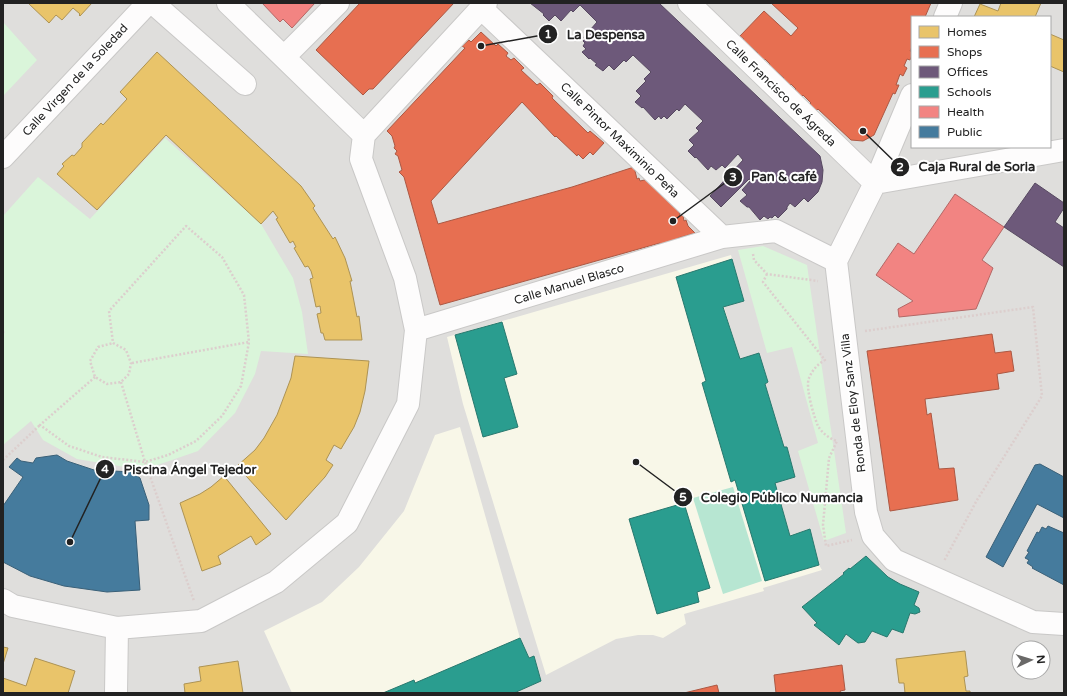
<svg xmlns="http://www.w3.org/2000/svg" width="1067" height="696" viewBox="0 0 1067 696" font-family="'Varela Round',sans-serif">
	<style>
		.residential { fill: #dfdedc; fill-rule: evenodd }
		.education { fill: #f8f7e8 }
		.park { fill: #daf5da }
		.pitch { fill: #b7e6d2 }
		.homes { fill: #e9c46a; stroke: #ad9354 }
		.shops { fill: #e76f51; stroke: #ac5843 }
		.offices { fill: #6d597a; stroke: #564860 }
		.schools { fill: #2a9d8f; stroke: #28786e }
		.health { fill: #f28482; stroke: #b46765 }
		.public { fill: #457b9d; stroke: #3a6078 }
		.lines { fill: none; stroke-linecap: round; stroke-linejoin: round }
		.minor-casing { stroke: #c9c8c7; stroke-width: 24 }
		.path { stroke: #dccecd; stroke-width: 2.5; stroke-dasharray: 2 2; stroke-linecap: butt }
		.minor { stroke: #fdfcfc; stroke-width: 22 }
		.labels { text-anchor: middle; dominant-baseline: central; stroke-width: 4; stroke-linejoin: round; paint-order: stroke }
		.street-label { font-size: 12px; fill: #222; stroke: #fff }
		.leader { fill: none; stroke: #222; stroke-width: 1.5 }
		.callout-dot { fill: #222; stroke: #fff; stroke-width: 1.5 }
		.mark-label { font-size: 12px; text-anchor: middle; font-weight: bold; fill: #fff }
		.callout-label { font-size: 13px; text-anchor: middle; font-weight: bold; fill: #222; stroke: #fff; stroke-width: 4; stroke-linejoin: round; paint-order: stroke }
	</style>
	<rect width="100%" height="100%" fill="#f0eeeb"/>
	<!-- residential -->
	<path class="residential" d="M3,3H1064V693H3ZM912,17H1050V147H912ZM1019,648H1043V672H1019Z"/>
	<!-- education -->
	<path class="education" d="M731,255L744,301L724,307L740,359L759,353L768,382L765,384L784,447H787L795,477L775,483L790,535L810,529L819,565L822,570L763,588L764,591L684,614L686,624L663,638L653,635H638L616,639L546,675L463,404L447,337Z
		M460,427L520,638L529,657L534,656L541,681L514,693H292L264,631L322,602L359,567L404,511L435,435Z"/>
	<!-- park -->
	<path class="park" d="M3,22L37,60L3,96Z
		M165,138L261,224L293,278L302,312L308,354L261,351L255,374L235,413L198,451L143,470L77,459L43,440L31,421L3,445V335L5,332L3,330V216L38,177L90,219Z
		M763,246L807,265L846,533L824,541L798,451L818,443L792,347L767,353L738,250Z"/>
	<!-- pitch -->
	<path class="pitch" d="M733,487L762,581L723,594L693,498Z"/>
	<!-- homes -->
	<path class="homes" d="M28,3H92L80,16L79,15L80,14L73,8L62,20L56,15L49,23Z
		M1001,3H1041L1035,17H974L980,4L998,11Z
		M1050,34L1064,40V72L1050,66Z
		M157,52L301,186L315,206L313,208L333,239L335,237L345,258L352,281H350L357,317L359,316L362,340H325L323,333H321L317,314L321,313L320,306L316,307L310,279L313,278L311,271L308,266L305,267L294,248L296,247L293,241L290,243L276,219L278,218L273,211L261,224L166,135L97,210L57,174L64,166L62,164L72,155L74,156L82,147V143L101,123L103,125L127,99L120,92Z
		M295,356L369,361L365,391L360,412L354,427L341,449L334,445L326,460L333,465L325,477L286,520L237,466L255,450L264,438L277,415L291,378Z
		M224,476L271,534L256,545L251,536L218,556L221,564L202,571L180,503L200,494L211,487Z
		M3,647L8,648L3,664Z
		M965,651L968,676L964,677L966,691H970V693H905L904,683H899L896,659Z
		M35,658L75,671L68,693H3V678L26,686Z
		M238,661L243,693H185L184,684L201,681L199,667Z"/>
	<!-- shops -->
	<path class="shops" d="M360,3H454L373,89H369L363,95L316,50Z
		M771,3H931L925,17H912V47L910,51H912V55L910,60L907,59L904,66L907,68L903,76L900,74L896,85H899L895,94L893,93L874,135L863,141L851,140L818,109L816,111L809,105L811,103L803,95L801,97L794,91L796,89L791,84L789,86L782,80L784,78L776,71L775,73L768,67L770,64L765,59L763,61L756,55L758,53L750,46L748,48L741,42L744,39L740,36L764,11L791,36L798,28Z
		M481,32L496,46L498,44L508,53L506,56L511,60L514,58L524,68L521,70L537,85L540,83L553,96L552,98L588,133L590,131L604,143L593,155L590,152L583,159L578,154L577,156L556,136L555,137L522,102L431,201L438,224L572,187L634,167L637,179L639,178L640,181L649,179L653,187L657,186L660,194L663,193L665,199L669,198L671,204H673L674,207L678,206L680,216L683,215L684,221L686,220L688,226L695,233L678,238L679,240L660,246V243L440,305L404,177L399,172L402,170L398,156L395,154L397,151L394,148L395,146L392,136L387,131L465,48L462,46L469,40L471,42Z
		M992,334L995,353L1011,351L1014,371L997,374L999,389L925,399L927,415L931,413L939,469L954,468L958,500L890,511L867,351Z
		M842,665L845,690L840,691L841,693H776L774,675Z
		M717,685L719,693H684Z"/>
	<!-- offices -->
	<path class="offices" d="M530,3H659L820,156L823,170L822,182L818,192L808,202L804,198L795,207L790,203L787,207V209L778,218L775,215L772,218L770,217L768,219L764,216L760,220L749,207H747L740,201L747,195L742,190L751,180L749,179L721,207L710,196L743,160L738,154L725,168L722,165L716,170L711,166L708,170L696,157L695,158L688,151L694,145L689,140L699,131L696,128L703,121L685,104L679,111L677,109L667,119L664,116L661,119L659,116L655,120L643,107L642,108L635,102L641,96L636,91L646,81L644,79L651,72L633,55L626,62L624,60L614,70L609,65L603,71L595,65L597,64L590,58L589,59L582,52L586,49L583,46L585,43L583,41L585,39L584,37L597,22L580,5L573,12L571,10L561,21L555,15L549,21L543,15L544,14Z
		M1035,183L1064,203V208L1055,222L1064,228V267L1004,227Z"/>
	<!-- schools -->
	<path class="schools" d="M732,259L744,301L723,307L740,359L759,353L768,382L765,384L784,447H787L795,477L775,483L790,536L810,529L819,565L765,581L735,480L731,482L702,383L706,381L676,277Z
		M502,322L517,374L504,378L518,427L483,437L455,335Z
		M684,503L710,588L697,592L699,602L657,614L629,519Z
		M866,556L888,577L900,584L919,592L914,605L919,608L920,612L915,614L910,613L903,633L892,629L887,637L872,631L865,642L858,643L846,634L839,645L814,625L817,623L802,607L844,574L843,573L849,568L850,569Z
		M520,638L529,658L534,656L541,681L514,693H383L414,680L415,683Z"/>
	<!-- health -->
	<path class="health" d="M262,3H315L292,28L283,19L280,22Z
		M955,194L1004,227L982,260L993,268L976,309L899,317L898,309L913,301L876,275L898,243L914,254Z"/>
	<!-- public -->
	<path class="public" d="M57,455L67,461L94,470L132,472L140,478L149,505V520L135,521L140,590L107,592L64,586L30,576L3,562V506L23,477L9,467L17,458L21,461L33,463L36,458Z
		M1040,464L1064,477V518L1037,504L1003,567L986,557L1035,465Z
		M1048,526L1064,533V585L1032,568L1033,567L1027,563L1029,560L1025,558L1029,552L1027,551L1037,532L1039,533L1042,527L1046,529Z"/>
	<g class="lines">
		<!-- minor casing -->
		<g class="minor-casing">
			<path id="minor" d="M153,3L245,84
				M228,3L364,135
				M689,3L875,183
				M481,8L722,237
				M945,17L951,3
				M284,57L338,3
				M912,95L875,183L836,261L866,512L873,536L894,560L1033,622L1064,624
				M3,157L148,3
				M875,183L1064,150
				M416,330L722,237L776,231L836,261
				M3,600L13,606L117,628L201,621L276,582L347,523L408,404L416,330L405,278L361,159L364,135L486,3
				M116,693L117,628"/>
		</g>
		<!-- path -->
		<path class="path" d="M753,254L754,260L767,274L818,281
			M767,274L763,282L825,360C818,364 813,369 809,378C805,387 814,417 818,426C822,433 830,439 837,441L829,458L823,525L826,546L852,540
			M865,331L1033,307L1042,396L977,500L944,561
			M113,343L126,350L131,363L129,374L121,382L107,384L95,377L90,361L98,347Z
			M132,363L249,342
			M95,377L40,425L69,446L102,457L145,462L168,455L196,441L222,416L241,386L249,342L244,295L222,257L186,226L109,311L113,343
			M121,382L145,462L194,601
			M3,460L40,425"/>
		<!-- minor -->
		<use href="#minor" class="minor"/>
	</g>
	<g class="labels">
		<!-- street labels -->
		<g class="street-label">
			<text transform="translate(75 80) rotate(-47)">Calle Virgen de la Soledad</text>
			<text transform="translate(781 93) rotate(44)">Calle Francisco de Ágreda</text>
			<text transform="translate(620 140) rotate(44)">Calle Pintor Maximinio Peña</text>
			<text transform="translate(569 284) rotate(-17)">Calle Manuel Blasco</text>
			<text transform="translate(853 403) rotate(-97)">Ronda de Eloy Sanz Villa</text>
		</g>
	</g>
	<!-- callouts -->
	<path class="leader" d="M481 46L548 34M863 131L900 167M673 221L733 177M70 542L105 469M636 462L683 497"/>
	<g class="callout-dot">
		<circle cx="481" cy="46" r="4"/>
		<circle cx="863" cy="131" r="4"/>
		<circle cx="673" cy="221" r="4"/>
		<circle cx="70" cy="542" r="4"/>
		<circle cx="636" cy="462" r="4"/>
		<circle cx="548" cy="34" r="10"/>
		<circle cx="900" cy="167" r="10"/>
		<circle cx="733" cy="177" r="10"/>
		<circle cx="105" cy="469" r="10"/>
		<circle cx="683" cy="497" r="10"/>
	</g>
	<g class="mark-label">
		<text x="548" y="38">1</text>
		<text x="900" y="171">2</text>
		<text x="733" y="181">3</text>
		<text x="105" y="473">4</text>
		<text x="683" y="501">5</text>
	</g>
	<g class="callout-label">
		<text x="606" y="39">La Despensa</text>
		<text x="977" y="171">Caja Rural de Soria</text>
		<text x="784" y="181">Pan &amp; café</text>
		<text x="190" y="474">Piscina Ángel Tejedor</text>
		<text x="782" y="502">Colegio Público Numancia</text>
	</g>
	<!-- border -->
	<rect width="1067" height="696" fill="none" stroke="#222222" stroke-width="8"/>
	<!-- legend -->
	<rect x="911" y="16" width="140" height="132" fill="#ffffff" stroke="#a7a7a7"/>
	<rect x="919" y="26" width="20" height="12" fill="#e9c46a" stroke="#a7a7a7"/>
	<text x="947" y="36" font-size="12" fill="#222222">Homes</text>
	<rect x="919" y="46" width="20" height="12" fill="#e76f51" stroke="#a7a7a7"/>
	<text x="947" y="56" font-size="12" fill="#222222">Shops</text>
	<rect x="919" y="66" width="20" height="12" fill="#6d597a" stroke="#a7a7a7"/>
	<text x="947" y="76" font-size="12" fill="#222222">Offices</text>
	<rect x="919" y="86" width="20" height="12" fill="#2a9d8f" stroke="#a7a7a7"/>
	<text x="947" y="96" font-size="12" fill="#222222">Schools</text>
	<rect x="919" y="106" width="20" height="12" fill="#f28482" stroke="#a7a7a7"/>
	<text x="947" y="116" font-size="12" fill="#222222">Health</text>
	<rect x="919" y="126" width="20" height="12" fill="#457b9d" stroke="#a7a7a7"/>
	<text x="947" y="136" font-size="12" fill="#222222">Public</text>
	<!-- north arrow -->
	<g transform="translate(1031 660) rotate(86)"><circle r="19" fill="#ffffff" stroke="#a7a7a7"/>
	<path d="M0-3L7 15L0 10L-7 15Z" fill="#6a6968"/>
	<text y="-6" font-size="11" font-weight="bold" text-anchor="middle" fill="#222222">N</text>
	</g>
</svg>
